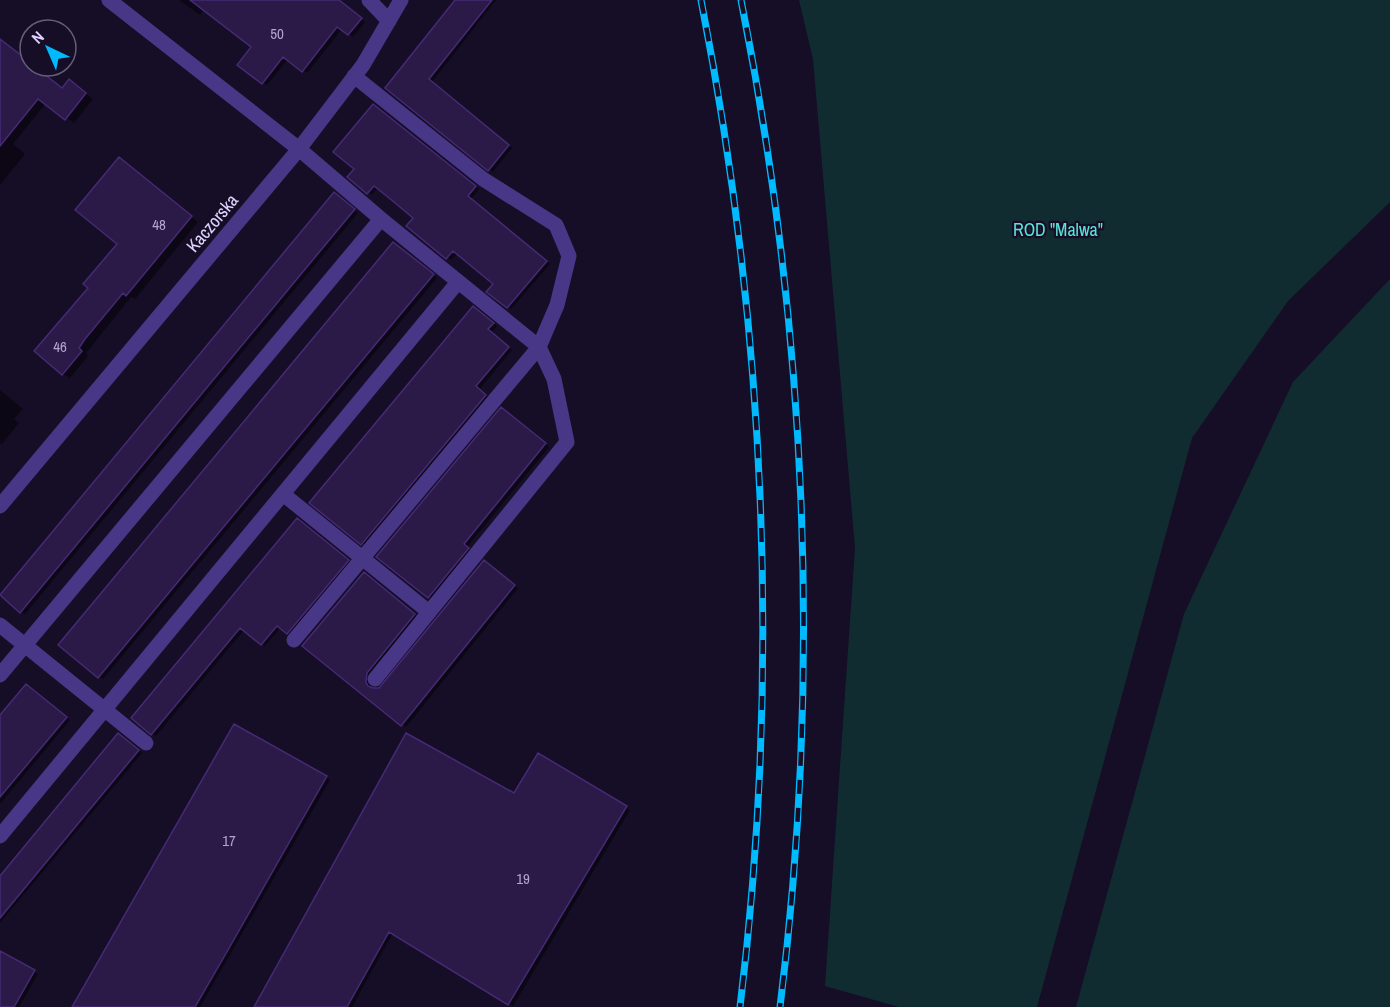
<svg xmlns="http://www.w3.org/2000/svg" width="1390" height="1007" viewBox="0 0 1390 1007" font-family="'Archivo Narrow',sans-serif">
	<style>
		.green { fill: #112c30 }
		.shadow { fill: #0007 }
		.building { fill: #2b1948; stroke: #462a75; stroke-width: 1.5 }
		.lines { fill: none; stroke-linecap: round; stroke-linejoin: round }
		.service { stroke: #483787; stroke-width: 15 }
		.minor { stroke: #483787; stroke-width: 15 }
		.rail-casing { stroke: #00b9fe; stroke-width: 7 }
		.rail { stroke: #160e26; stroke-width: 4.5; stroke-dasharray: 14; stroke-linecap: butt }
		.labels { text-anchor: middle; dominant-baseline: central; stroke-width: 4.5; stroke-linejoin: round; paint-order: stroke }
		.number-label { font-size: 15px; fill: #b3a4d1 }
		.street-label { font-size: 18px; fill: #e0d3ff; stroke: #160e26 }
		.park-label { font-size: 18px; fill: #5ae4d9; stroke: #160e26 }
	</style>
	<rect width="100%" height="100%" fill="#160e26"/>
	<!-- green -->
	<path class="green" d="M799,0H1390V202L1288,301L1192,438L1037,1007H899L825,986L855,548L813,59Z
		M1390,279V1007H1076L1184,614L1293,382Z"/>
	<!-- shadow -->
	<path class="shadow" d="M179,0H338L365,22L353,37L342,29L307,73L288,59L267,85L263,83L253,47L204,9L200,15Z
		M458,0H496L432,82L512,148L493,172L387,88Z
		M0,40L30,62V66H35L63,89L70,81L93,99L74,123L46,103L13,144L25,154L0,185Z
		M377,108L479,189L471,199L550,264L511,309L508,307L495,284L458,253L451,260L408,226L415,218L378,188L372,195L349,177L356,169Z
		M120,159L198,222L135,299L131,297L86,353L88,356L70,378L63,374L90,288L119,244Z
		M338,197L358,213L25,614L21,612Z
		M398,246L437,278L103,679L99,676Z
		M478,311L497,326L491,333L512,350L479,390L489,398L366,546L362,543Z
		M0,390L23,409L14,419L19,423L2,444L0,443Z
		M506,411L549,447L467,547L472,551L432,599L429,597Z
		M301,522L352,563L291,635L281,627L265,646L244,630L156,736L152,734L133,718Z
		M488,564L518,588L406,727L304,646L368,576L418,617L371,676L370,687L374,690L384,686Z
		M30,688L70,720L0,804V718Z
		M235,726L330,780L200,1007H74Z
		M123,737L142,753L0,923V879Z
		M539,755L630,810L513,1006L393,933L352,1007H256L514,795Z
		M0,952L38,974L19,1007H0Z"/>
	<!-- building -->
	<path class="building" d="M190,0H339L362,18L348,35L337,27L302,72L283,57L262,84L237,65L251,47Z
		M455,0H492L429,79L509,145L488,171L385,88Z
		M0,39L30,62V66H34L62,88L69,79L86,93L65,120L38,99L0,146Z
		M373,104L476,186L468,196L547,261L507,308L486,292L493,284L453,251L446,259L406,226L413,218L394,202L374,186L367,194L347,177L354,169L333,152Z
		M119,157L192,216L126,296L123,293L85,339L79,348L82,351L62,375L34,351L88,288L83,284L117,244L75,210Z
		M334,192L355,209L20,613L0,595Z
		M393,242L434,274L98,678L58,645Z
		M473,306L494,323L488,329L509,347L476,386L486,395L361,545L309,503Z
		M501,407L546,443L464,544L469,548L428,598L376,557Z
		M297,518L349,560L287,634L277,626L261,645L240,628L151,735L131,718Z
		M484,560L515,585L401,726L302,646L364,572L415,614L367,673L366,682L368,686L373,688H379Z
		M26,684L67,717L0,797V715Z
		M234,724L327,776L224,957L195,1007H72Z
		M118,733L139,750L0,918V876Z
		M406,733L514,793L538,753L627,806L508,1005L389,932L347,1007H254Z
		M0,951L35,970L14,1007H0Z"/>
	<g class="lines">
		<!-- service -->
		<path class="service" d="M369,0L389,21
			M283,494L429,612
			M0,625L146,743
			M294,640L539,347L557,305L569,256L556,225L483,179L354,76
			M0,675L381,219
			M375,679L567,442L554,379L539,347L381,219L299,149L363,65L401,0
			M0,836L458,282"/>
		<!-- minor -->
		<path class="minor" d="M0,506L299,149L109,0"/>
		<!-- rail casing -->
		<g class="rail-casing">
			<path id="rail" d="M701,0C766,330 781,673 740,1007
				M741,0C807,330 822,673 780,1007"/>
		</g>
		<!-- rail -->
		<use href="#rail" class="rail"/>
	</g>
	<g class="labels">
		<!-- number labels -->
		<g class="number-label">
			<text x="277" y="33">50</text>
			<text x="159" y="224">48</text>
			<text x="60" y="346">46</text>
			<text x="229" y="840">17</text>
			<text x="523" y="878">19</text>
		</g>
		<!-- street labels -->
		<g class="street-label">
			<text transform="translate(212 223) rotate(-50)">Kaczorska</text>
		</g>
		<!-- park labels -->
		<g class="park-label">
			<text x="1058" y="229">ROD "Malwa"</text>
		</g>
	</g>
	<!-- north arrow -->
	<g transform="translate(48 48) rotate(316)"><circle r="28" fill="#160e26" stroke="#675d7d" stroke-width="1.5"/>
	<path d="M0-4.5L10 22L0 15L-10 22Z" fill="#00b9fe"/>
	<text y="-9" font-size="16" font-weight="bold" text-anchor="middle" fill="#e0d3ff">N</text>
	</g>
</svg>
